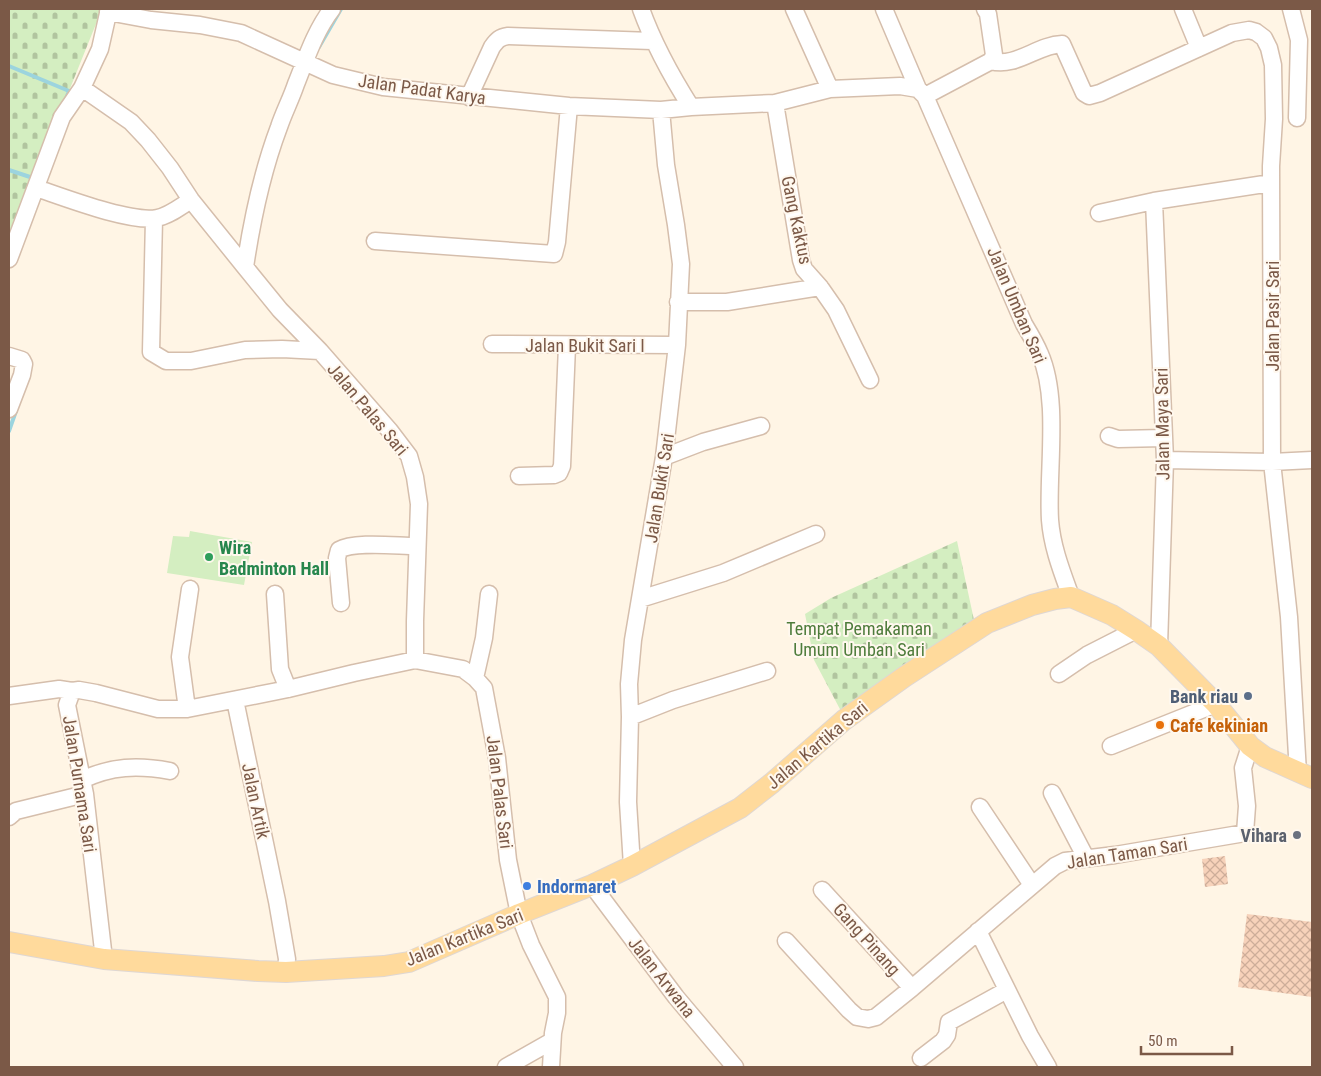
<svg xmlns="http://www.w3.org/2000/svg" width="1321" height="1076" viewBox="0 0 1321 1076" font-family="'Roboto Condensed',sans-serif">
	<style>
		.cemetery { fill: url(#cemetery-stones) }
		.pitch { fill: #d4eec1 }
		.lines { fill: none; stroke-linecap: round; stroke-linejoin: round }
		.stream { stroke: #9cd4de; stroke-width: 4 }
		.building { fill: url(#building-cross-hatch) }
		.minor-casing { stroke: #d5beac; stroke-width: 19 }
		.major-casing { stroke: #dfd7d3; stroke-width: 22 }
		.minor { stroke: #fff; stroke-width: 16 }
		.major { stroke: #ffda9c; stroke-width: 20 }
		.leisure-dot { fill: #2e9e5b; stroke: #fff8ee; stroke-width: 2 }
		.service-dot { fill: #5c6f8a; stroke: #fff8ee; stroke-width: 2 }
		.food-dot { fill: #e8710a; stroke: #fff8ee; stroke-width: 2 }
		.worship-dot { fill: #6b7280; stroke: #fff8ee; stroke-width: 2 }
		.shop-dot { fill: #3f7fe0; stroke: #fff8ee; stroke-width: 2 }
		.labels { text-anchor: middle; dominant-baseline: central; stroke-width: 4; stroke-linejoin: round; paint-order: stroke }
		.street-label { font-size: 18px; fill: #7b5947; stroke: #fff8ee }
		.leisure-label { font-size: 18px; font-weight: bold; fill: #27864d; stroke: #fff8ee; text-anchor: start }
		.park-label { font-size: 18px; fill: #4e7c3b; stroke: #fff8ee }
		.service-label { font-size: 18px; font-weight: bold; fill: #4e5e75; stroke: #fff8ee; text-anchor: end }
		.food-label { font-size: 18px; font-weight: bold; fill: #c56008; stroke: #fff8ee; text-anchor: start }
		.worship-label { font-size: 18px; font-weight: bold; fill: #5b616d; stroke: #fff8ee; text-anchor: end }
		.shop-label { font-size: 18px; font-weight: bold; fill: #366cbe; stroke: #fff8ee; text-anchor: start }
	</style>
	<defs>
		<pattern id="cemetery-stones" width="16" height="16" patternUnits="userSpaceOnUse" patternTransform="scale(1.25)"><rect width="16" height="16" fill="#d4eec1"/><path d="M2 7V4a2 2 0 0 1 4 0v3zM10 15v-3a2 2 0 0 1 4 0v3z" fill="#b1c49f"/></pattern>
		<pattern id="building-cross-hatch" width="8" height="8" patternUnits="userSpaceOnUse" patternTransform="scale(1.25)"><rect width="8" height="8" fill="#f7d2ba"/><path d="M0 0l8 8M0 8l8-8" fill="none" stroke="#cdad99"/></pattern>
	</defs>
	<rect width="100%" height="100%" fill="#fff5e5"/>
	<!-- cemetery -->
	<path class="cemetery" d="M9,9H102L9,240Z
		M957,541L974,620L842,713L814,660L805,614L831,598Z"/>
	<!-- pitch -->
	<path class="pitch" d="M190,531L252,542L244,585L167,573L173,536L189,537Z"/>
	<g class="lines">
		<!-- stream -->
		<path class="stream" d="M319,47L341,9
			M9,66L69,91L66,99
			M9,170L33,178
			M9,431L16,411"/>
	</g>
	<!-- building -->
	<path class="building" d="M1225,856L1228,884L1205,887L1202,859Z
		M1247,914L1312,922V997L1238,987Z"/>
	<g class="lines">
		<!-- minor casing -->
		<g class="minor-casing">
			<path id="minor" d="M109,9L100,49L82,88L131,122L148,140L170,168L191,200L245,267L280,310L320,351L390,431L409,456L415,477L419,504L415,621V660
				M641,9C654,45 670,74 691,107L775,103L830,89L900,86L918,89L925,96L1024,324C1030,334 1036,344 1040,354C1060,400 1047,471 1050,520C1052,547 1062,572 1071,597
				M794,9L830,89
				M884,9L918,89
				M1183,9L1199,48
				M1291,9L1299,40L1297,118
				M108,12L151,20L200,25L241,33L333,75L383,87L569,106L661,110L691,107
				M991,61C1016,68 1037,45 1062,44L1084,93L1089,96L1100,93L1232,33L1249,30L1256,32L1264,38L1269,48L1273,65L1274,119L1271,166L1272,462L1289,617L1298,773
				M925,96L991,61L994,55L988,14L985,9
				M469,97L492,47C497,40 500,37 508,36L652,41
				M775,103L801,260L804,269L820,287L836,310L870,380
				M36,188C63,197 130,223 157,218C169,216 181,206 191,200
				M1154,201L1165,460L1159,646
				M1099,213L1154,201L1271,183
				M154,219L151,352L166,361H191L245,350L282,349L320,351
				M375,241L554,254L557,242L569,106
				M9,259L62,117L82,88
				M245,267C252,220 262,172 279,127C284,112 291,99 296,84C306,59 315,31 332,9
				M678,302H727L820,287
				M492,344L677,345
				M9,356L22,360L24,364L22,375L9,409
				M1109,436L1118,439L1164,438
				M664,457L703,442L761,426
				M1165,460L1272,462L1312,460
				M519,476L554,475L559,473L562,466L567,346
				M275,594L280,669L288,689
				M640,599L723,573L816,534
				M341,603L337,558L339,550C354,541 397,546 416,546
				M1059,674L1087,655L1136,630
				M475,678L484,638L489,594
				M9,696L59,689L72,691
				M235,700L277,901L287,959L286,972
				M187,709L180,657L190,589
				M630,717L673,700L767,671
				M1111,746L1216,704
				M82,780C111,766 138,765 170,771
				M1052,793L1086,858
				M980,807L1032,885
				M9,817L16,811L85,794
				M632,866L628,802L630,717L629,684L633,640L664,457L677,345L681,264L676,225L666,165L661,110
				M592,885L676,997L735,1067
				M822,890L912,988
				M978,931L1030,1036L1048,1067
				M786,941L849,1010L857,1017L868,1019L876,1017L912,988L1055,866L1065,861L1115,855L1245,833L1247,806L1243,768L1250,746
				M104,959L85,794L67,705L72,691L79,690L96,693L158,709H187L288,689L354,673L415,660L463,669L475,678L484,688L497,758L508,860L519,914L531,945L557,997V1013L553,1033L551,1067
				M921,1058L943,1041L947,1035L949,1022L1007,990
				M506,1067L552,1041"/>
		</g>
		<!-- major casing -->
		<g class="major-casing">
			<path id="major" d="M9,942L104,959L258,971L286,972L384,966L409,962L519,914L592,885L632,866L740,808L772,783L844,720L904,677L987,623L1032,605L1055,599L1071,597L1112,615L1136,630L1159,646L1216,704L1250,746L1265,757L1312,778"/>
		</g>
		<!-- minor -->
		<use href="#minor" class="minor"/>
		<!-- major -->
		<use href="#major" class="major"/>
	</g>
	<!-- markers -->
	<circle class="leisure-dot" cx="209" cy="557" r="5"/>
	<circle class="service-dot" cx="1248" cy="696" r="5"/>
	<circle class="food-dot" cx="1160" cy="725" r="5"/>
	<circle class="worship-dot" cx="1297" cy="835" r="5"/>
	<circle class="shop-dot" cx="527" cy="886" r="5"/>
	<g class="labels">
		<!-- street labels -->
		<g class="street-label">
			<text transform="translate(422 89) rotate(8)">Jalan Padat Karya</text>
			<text transform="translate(797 220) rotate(78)">Gang Kaktus</text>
			<text transform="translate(1017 305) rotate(67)">Jalan Umban Sari</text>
			<text transform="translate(1272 316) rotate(-90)">Jalan Pasir Sari</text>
			<text x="585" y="345">Jalan Bukit Sari I</text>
			<text transform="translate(368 409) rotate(50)">Jalan Palas Sari</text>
			<text transform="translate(1162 424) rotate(-91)">Jalan Maya Sari</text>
			<text transform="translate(659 488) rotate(-81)">Jalan Bukit Sari</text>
			<text transform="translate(817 745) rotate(-40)">Jalan Kartika Sari</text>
			<text transform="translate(80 784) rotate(81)">Jalan Purnama Sari</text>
			<text transform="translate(500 792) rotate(83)">Jalan Palas Sari</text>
			<text transform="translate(256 801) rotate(78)">Jalan Artik</text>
			<text transform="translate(1127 853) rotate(-9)">Jalan Taman Sari</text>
			<text transform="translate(464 937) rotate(-22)">Jalan Kartika Sari</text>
			<text transform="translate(867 939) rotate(48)">Gang Pinang</text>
			<text transform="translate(662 977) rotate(52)">Jalan Arwana</text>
		</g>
		<!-- leisure labels -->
		<g class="leisure-label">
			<text x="219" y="547">Wira<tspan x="219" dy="21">Badminton Hall</tspan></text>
		</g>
		<!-- park labels -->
		<g class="park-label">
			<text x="859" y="628">Tempat Pemakaman<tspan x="859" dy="21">Umum Umban Sari</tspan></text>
		</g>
		<!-- service labels -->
		<g class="service-label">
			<text x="1238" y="696">Bank riau</text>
		</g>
		<!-- food labels -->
		<g class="food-label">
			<text x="1170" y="725">Cafe kekinian</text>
		</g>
		<!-- worship labels -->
		<g class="worship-label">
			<text x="1287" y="835">Vihara</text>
		</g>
		<!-- shop labels -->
		<g class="shop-label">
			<text x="537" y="886">Indormaret</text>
		</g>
	</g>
	<!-- border -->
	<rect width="1321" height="1076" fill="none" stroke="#7b5947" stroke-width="20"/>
	<!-- scale -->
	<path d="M1141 1046v8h91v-8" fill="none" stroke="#7b5947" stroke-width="2.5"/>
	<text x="1148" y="1046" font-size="15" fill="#7b5947" stroke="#fff8ee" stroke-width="4" paint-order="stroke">50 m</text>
</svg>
